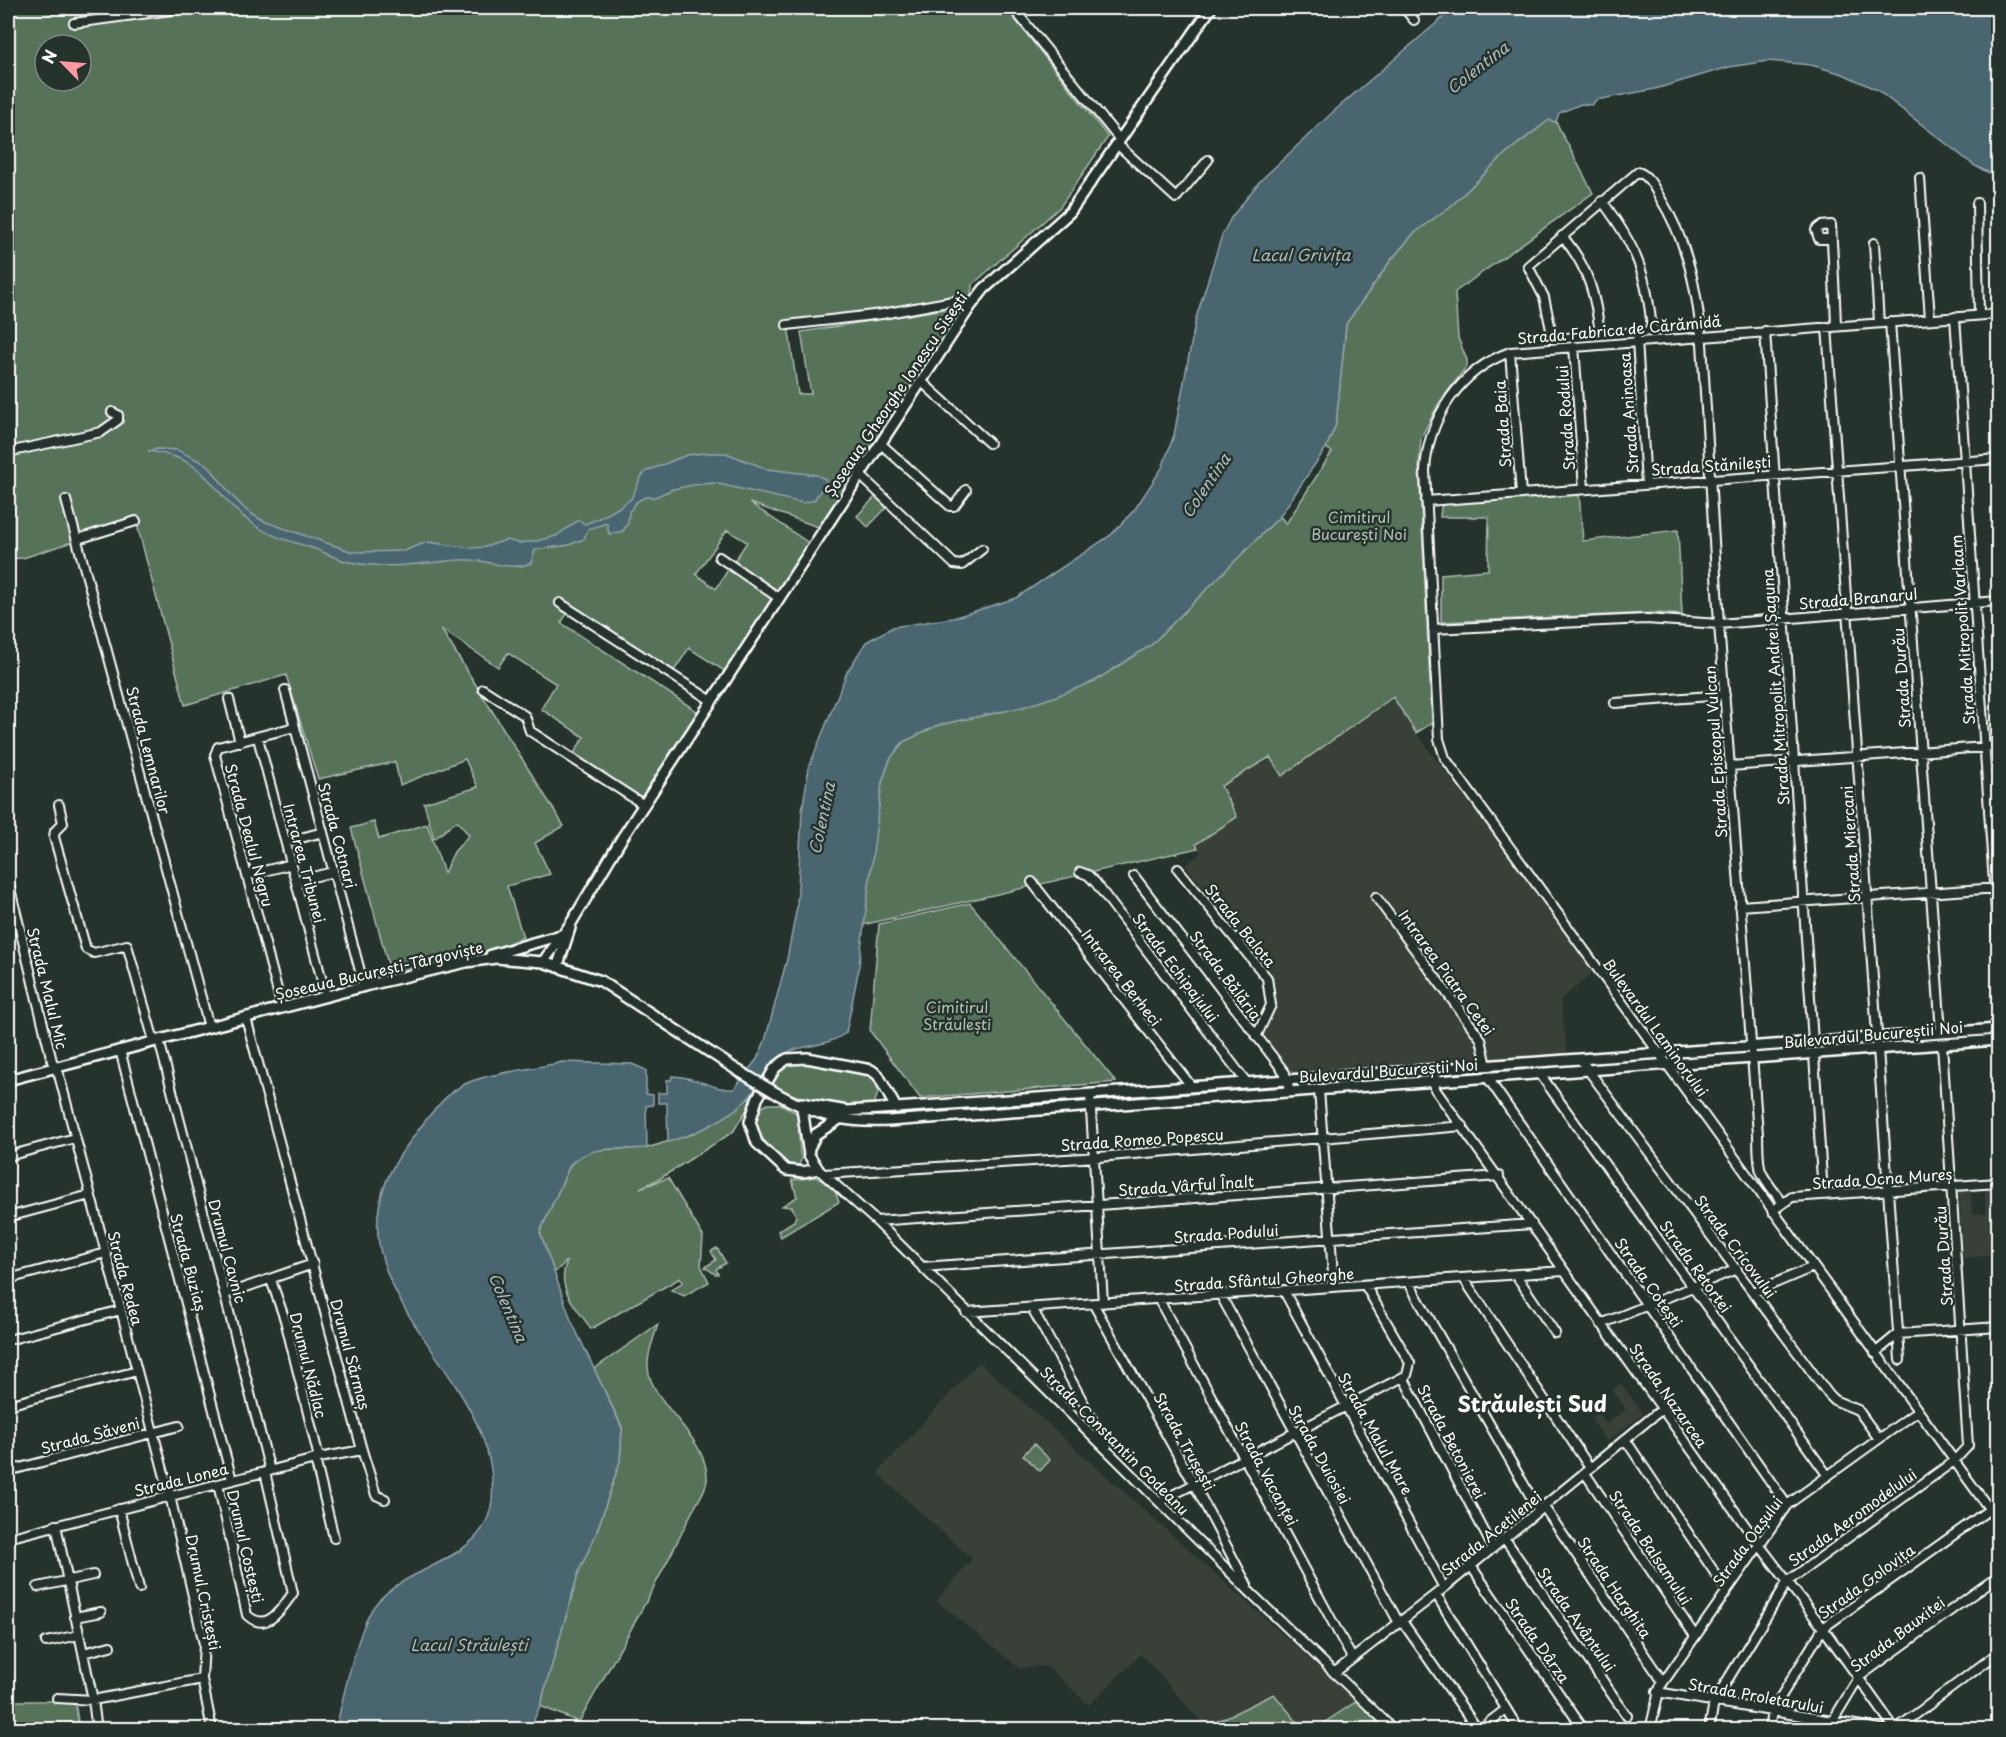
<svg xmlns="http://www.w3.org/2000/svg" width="2006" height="1737" viewBox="0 0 2006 1737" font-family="'Playpen Sans',sans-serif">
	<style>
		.built { fill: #393f38 }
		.green { fill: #56735a; stroke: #aab9ac; stroke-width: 1.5; fill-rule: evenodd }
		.water { fill: #496670; stroke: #92a3a9; stroke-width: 1.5 }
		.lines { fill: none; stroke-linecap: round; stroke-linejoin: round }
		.minor-casing { stroke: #fff; stroke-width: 12 }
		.major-casing { stroke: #fff; stroke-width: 14 }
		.minor { stroke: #26332d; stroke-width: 8 }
		.major { stroke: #26332d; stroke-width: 9 }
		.major-bridge-casing { stroke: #fff; stroke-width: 14; stroke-linecap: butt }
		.major-bridge { stroke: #26332d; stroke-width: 9 }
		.labels { text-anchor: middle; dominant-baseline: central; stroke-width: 5; stroke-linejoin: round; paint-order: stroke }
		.street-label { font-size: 15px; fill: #fff; stroke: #26332d }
		.park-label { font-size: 15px; fill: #b3c0b5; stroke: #26332d }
		.water-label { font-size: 16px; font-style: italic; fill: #adbabf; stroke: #26332d }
		.district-label { font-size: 21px; font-weight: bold; fill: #fff; stroke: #26332d }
	</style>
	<rect width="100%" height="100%" fill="#26332d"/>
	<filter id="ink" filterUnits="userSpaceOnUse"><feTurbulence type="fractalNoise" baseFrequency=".0167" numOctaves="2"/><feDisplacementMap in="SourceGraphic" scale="12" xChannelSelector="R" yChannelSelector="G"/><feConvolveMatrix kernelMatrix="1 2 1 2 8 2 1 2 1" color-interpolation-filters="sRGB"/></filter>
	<g filter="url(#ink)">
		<!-- built -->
		<path class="built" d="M1394,697L1416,733L1597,969L1560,1000L1568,1056L1290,1074L1261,1036L1275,1005L1270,971L1185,865L1201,853L1195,844L1220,786L1270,757L1282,776Z
			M1998,1188V1255L1963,1258L1959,1192L1971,1191L1972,1214L1986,1213L1985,1189Z
			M979,1362L1357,1701L1315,1729H1303L1274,1694L1206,1727L1141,1654L1089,1705L1047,1666L1019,1668L937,1601L972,1559L877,1473Z
			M1621,1383L1643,1414L1607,1442L1591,1419L1598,1413L1606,1424L1626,1409L1612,1390Z"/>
		<!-- green -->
		<path class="green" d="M8,8H1006L1108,137L1060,207L972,285L970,307L964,303L788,325L798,394H811L801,332L964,306L968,308L824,529L750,503L813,546L782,594L733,563L747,542L727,530L696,574L716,589L731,565L779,598L729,674L689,648L674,671L572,606L561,623L703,715L644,805L571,758L584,737L541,709L556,684L508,653L498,667L441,629L564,826L535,843L550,874L507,886L523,937L466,962L392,979L351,828L374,822L379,839L427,824L444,873L454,852L469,835L457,821L434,839L424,803L478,787L465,759L400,785L395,762L318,779L286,675L185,705L136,521L23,558L8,559ZM45,45H81V81H45Z
			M1549,120L1556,122L1593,193L1455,292L1458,338L1467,360V366L1439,403L1421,438L1419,467L1432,723L1416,733L1393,697L1282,776L1270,757L1221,786L1237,817L1196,844L1198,848L862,925L882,782L890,759L903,742L938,725L1023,707L1151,645L1280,516L1286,524L1332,452L1326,448L1336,424L1346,324L1391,260L1413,234L1452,205L1506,153Z
			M1579,493L1583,541L1678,530L1682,615L1658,613L1441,622V574L1488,570L1489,517H1440L1441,507L1446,503Z
			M877,495L888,506L868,527L857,516Z
			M970,903L1116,1082L920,1098L870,1031L879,924Z
			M799,1060L868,1073C879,1084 881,1092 873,1105C845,1118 795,1096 769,1084L783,1066Z
			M749,1098L752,1101L733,1132L659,1179L640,1188L668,1178L703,1236L701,1266L709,1282L684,1296L671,1290L683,1282L680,1278L591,1329C576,1306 555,1289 567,1261L553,1274L540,1232L570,1165L582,1154L590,1150L647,1148L692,1134Z
			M768,1104H781L798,1114L800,1154L803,1157L798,1166H788C774,1152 734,1118 768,1104Z
			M816,1177L834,1189L839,1202L781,1237L778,1231L794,1221L796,1216L792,1207L782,1206L797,1197L792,1180Z
			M717,1248L726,1263L716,1269L718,1274H715L705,1267L716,1260L711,1251Z
			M658,1324C654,1338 647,1353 648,1368C651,1403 704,1434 707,1475C709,1487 695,1505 690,1516C656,1587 617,1654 579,1722L540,1706L579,1571L596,1534L620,1461L622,1427L594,1369Z
			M1034,1444L1050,1460L1040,1471L1023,1455Z
			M1274,1694L1303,1729H1203L1206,1727Z
			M8,1701H75L79,1729L8,1730Z
			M1357,1701L1387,1729H1315Z"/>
		<!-- water -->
		<path class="water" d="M1454,8H1998V177L1975,166L1877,90L1843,74L1811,65L1768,61L1729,67L1655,89L1596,100L1592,105L1581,104L1559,113L1556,122L1549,120L1506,153L1452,205L1413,234L1391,260L1346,324L1336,424L1326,448L1280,516L1151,645L1095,681L1054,697L1023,707L938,725L903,742L890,759L882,782L858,973L846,1033C823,1049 798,1044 782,1055C768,1064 762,1082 751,1095C731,1118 697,1133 668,1142L667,1103H658V1093H667V1080H671L672,1076C696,1076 715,1091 734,1089L757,1059L765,1041L787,959L797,907L802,811L809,767L847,672L866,642L893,627L953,618L1016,598L1111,535L1135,509L1162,468L1174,435L1196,318L1222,235L1231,218L1260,181L1334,111Z
			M158,449L177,450L208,465L232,496L247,511L263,521L353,552L404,551L427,542L472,548L485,547L506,540L519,543L537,541L556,536L579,520L585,524C601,518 618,509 631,499L641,477L647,471L687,455L704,453H726L767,469L817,475L825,479L826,483L814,500L803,503L714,483L693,485L673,489L655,497H645L636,502L629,512L628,523L623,531L609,534L607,523L588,529L584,539L569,545L535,550L531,563C509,573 483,557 459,560C423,563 387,570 350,562C337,560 325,552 312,548C291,541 271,537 253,524C208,493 214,459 148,451Z
			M562,1062L632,1064L646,1070V1094L653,1095V1105L646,1106L647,1148C619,1151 590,1143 570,1165L540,1232L571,1320L622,1428L620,1461L596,1534L579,1571L540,1706L530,1729H336C342,1701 359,1625 375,1605C407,1563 486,1563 492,1500C504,1373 312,1286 401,1154C416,1133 441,1095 465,1084C488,1073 535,1069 562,1062Z"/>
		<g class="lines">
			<!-- minor casing -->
			<g class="minor-casing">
				<path id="minor" d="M1013,8L1120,140
					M1404,8L1414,20
					M74,23L186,8
					M1117,144L1176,198L1208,160
					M1920,178L1930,319
					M1602,201C1636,246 1647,274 1652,330
					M1977,203L1979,315
					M1562,236C1588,266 1596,296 1600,335
					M1832,239H1819L1816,230L1821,226L1831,225C1833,259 1835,292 1836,326
					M1874,243L1879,323
					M1998,314L1510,352C1460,370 1428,418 1425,471L1439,739L1445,758L1998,1521
					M1955,317L1998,941
					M1890,322L1941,1033
					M787,325L882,314L953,301L970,307
					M1701,327L1553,339L1544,297L1528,266L1638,172C1648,175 1654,187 1659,196C1688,242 1697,290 1702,343L1719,624L1758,1134C1759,1175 1757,1169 1782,1202
					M1827,327L1900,1360
					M1765,331L1813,1042
					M1637,340L1646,484
					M1574,346L1584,489
					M1510,352L1521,494
					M921,381L989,443
					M881,444L950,506H954L966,490
					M8,452L101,432L118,420V415L112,412
					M860,475L954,564L962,565L982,549
					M66,500L209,1027
					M1426,501L1998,459
					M78,539L136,521
					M719,557L779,598
					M560,603L712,701
					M1433,629L1646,619L1719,624L1998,601
					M483,689L525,716L530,731L644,805
					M285,690L364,986
					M229,699L240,742
					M1615,703L1725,695
					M258,738L326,996
					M1730,766L1998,746
					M59,805L63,823L55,831L54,837L86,949L94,953L127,945L154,1041
					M286,842L323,832
					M1178,869L1267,978L1271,1005L1256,1037
					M1080,872L1088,875L1095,882L1247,1083
					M248,875L292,864
					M1134,876L1285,1073L1290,1092
					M8,880L52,1061L59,1075L170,1496L204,1644L202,1679L212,1729L210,1730
					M296,881L333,872
					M1032,882L1192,1087
					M1376,897L1481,1039L1487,1066
					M1740,906L1998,888
					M282,1008L215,755L218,747L295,727
					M246,1018L362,1450L376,1495L385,1499
					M159,1040L270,1471
					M120,1050L232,1480
					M1814,1055L1823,1195
					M1580,1059L1829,1395L1834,1400L1858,1410L1879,1439
					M1434,1071L1435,1089L1754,1538L1823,1628L1895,1729
					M1540,1074L1828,1476
					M1487,1077L1787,1505
					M1319,1090L1334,1287
					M1090,1094L1103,1303
					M8,1156L75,1138
					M818,1169L876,1221L1250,1592L1394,1730
					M824,1174L1098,1157L1463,1126
					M1772,1211L1792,1197L1998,1183
					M8,1217L90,1195
					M876,1221L1499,1176
					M922,1267L1532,1224
					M1516,1275L1555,1333
					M8,1279L106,1253
					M1464,1279L1590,1468
					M271,1280L285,1320L319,1458
					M1409,1283L1539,1511
					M1284,1291L1444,1588
					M1754,1292L1813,1267
					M226,1294L313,1264
					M1221,1296L1399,1623
					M1159,1300L1352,1658
					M1094,1305L1194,1484L1247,1585
					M1032,1308L1107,1446
					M966,1312L1564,1271
					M1601,1324L1737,1269
					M8,1340L121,1310
					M1875,1353L1898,1334L1998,1327
					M1403,1377L1493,1548
					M8,1405L137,1371
					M1625,1439L1727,1591
					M315,1459L334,1538
					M8,1471L179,1426
					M1585,1473L1695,1636
					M218,1484L247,1615C267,1634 282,1608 293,1593L265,1472
					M1159,1502L1407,1375L1410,1363L1365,1285
					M1544,1507L1663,1682
					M119,1509L139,1588
					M56,1525L93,1700L97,1730
					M8,1538L319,1458L362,1450
					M1505,1539L1627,1716
					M1471,1566L1584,1730
					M38,1587L93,1575
					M1436,1594L1519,1730
					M75,1617L101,1612
					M1402,1621L1478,1730
					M46,1642L79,1635
					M83,1653L110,1646
					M1334,1673L1449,1584L1662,1409
					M1657,1692L1886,1730
					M57,1698L93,1700L202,1679
					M1479,1730L1505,1710
					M1650,1730L1660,1687L1787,1505L1918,1411
					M1709,1730L1714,1702L1788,1581L1954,1461L1968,1446L1942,1044
					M1769,1730L1772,1711L1823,1628L1990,1509
					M1831,1730L1832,1722L1859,1677L1998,1576
					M1895,1730L1998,1653
					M1998,1730V1729"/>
			</g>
			<!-- major casing -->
			<g class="major-casing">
				<path id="major" d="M491,955L561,935
					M543,962L570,925L622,838L970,307L984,289L1070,212L1211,8
					M558,965L570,928
					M8,1080L369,985L466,962L496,958L543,962L601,981L737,1070
					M776,1093C817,1116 842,1123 889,1121L1998,1040
					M801,1103L847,1111L896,1108L1998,1029
					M802,1108L809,1155L818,1169L803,1172L786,1170L757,1143L750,1122L757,1099L775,1068L787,1059L807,1058L871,1070L878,1075L896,1108
					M809,1148L816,1134L838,1120"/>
			</g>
			<!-- minor -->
			<use href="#minor" class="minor"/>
			<!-- major -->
			<use href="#major" class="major"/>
			<!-- major-bridge casing -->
			<g class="major-bridge-casing">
				<path id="major-bridge" d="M737,1070L776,1093"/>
			</g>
			<!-- major-bridge -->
			<use href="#major-bridge" class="major-bridge"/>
		</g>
	</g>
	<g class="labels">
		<!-- street labels -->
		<g class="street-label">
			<text transform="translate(1619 329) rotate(-5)">Strada Fabrica de Cărămidă</text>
			<text transform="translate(895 394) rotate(-56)">Șoseaua Gheorghe Ionescu Sisești</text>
			<text transform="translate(1628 413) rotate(-94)">Strada Aninoasa</text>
			<text transform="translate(1565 418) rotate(-94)">Strada Rodului</text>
			<text transform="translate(1502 424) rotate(-94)">Strada Baia</text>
			<text transform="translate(1711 465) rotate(-4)">Strada Stănilești</text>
			<text transform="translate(1858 598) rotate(-5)">Strada Branarul</text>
			<text transform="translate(1962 630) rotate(-94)">Strada Mitropolit Varlaam</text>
			<text transform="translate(1901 678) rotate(-94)">Strada Durău</text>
			<text transform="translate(1775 687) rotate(-94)">Strada Mitropolit Andrei Șaguna</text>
			<text transform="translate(149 750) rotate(75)">Strada Lemnarilor</text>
			<text transform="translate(1715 752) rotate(-94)">Strada Episcopul Vulcan</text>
			<text transform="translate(250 835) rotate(75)">Strada Dealul Negru</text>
			<text transform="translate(338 835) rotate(75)">Strada Cotnari</text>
			<text transform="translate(1850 844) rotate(-94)">Strada Miercani</text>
			<text transform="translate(305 863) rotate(75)">Intrarea Tribunei</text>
			<text transform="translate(1241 925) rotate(51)">Strada Balota</text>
			<text transform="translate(1176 967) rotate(53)">Strada Echipajului</text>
			<text transform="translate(379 970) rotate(-13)">Șoseaua București-Târgoviște</text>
			<text transform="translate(1447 972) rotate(54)">Intrarea Piatra Cetei</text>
			<text transform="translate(1226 975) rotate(53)">Strada Bălăria</text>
			<text transform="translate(1122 977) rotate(52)">Intrarea Berheci</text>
			<text transform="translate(48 988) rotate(76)">Strada Malul Mic</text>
			<text transform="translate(1656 1027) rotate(54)">Bulevardul Laminorului</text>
			<text transform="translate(1873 1034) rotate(-5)">Bulevardul Bucureștii Noi</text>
			<text transform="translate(1388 1070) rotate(-4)">Bulevardul Bucureștii Noi</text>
			<text transform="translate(1142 1139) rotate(-4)">Strada Romeo Popescu</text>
			<text transform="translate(1882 1178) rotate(-4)">Strada Ocna Mureș</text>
			<text transform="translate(1186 1185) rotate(-4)">Strada Vârful Înalt</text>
			<text transform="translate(1226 1233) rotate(-4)">Strada Podului</text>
			<text transform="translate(1736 1246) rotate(53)">Strada Cricovului</text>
			<text transform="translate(228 1251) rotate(75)">Drumul Cavnic</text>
			<text transform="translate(1943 1256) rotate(-94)">Strada Durău</text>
			<text transform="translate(189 1262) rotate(75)">Strada Buziaș</text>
			<text transform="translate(1696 1266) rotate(54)">Strada Retortei</text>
			<text transform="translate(126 1278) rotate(75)">Strada Redea</text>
			<text transform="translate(1264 1279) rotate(-4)">Strada Sfântul Gheorghe</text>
			<text transform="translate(1649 1282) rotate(55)">Strada Cotești</text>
			<text transform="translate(351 1354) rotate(75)">Drumul Sărmaș</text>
			<text transform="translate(309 1365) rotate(76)">Drumul Nădlac</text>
			<text transform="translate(1669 1395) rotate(55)">Strada Nazarcea</text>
			<text transform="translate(1376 1433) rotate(61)">Strada Malul Mare</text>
			<text transform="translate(90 1435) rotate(-15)">Strada Săveni</text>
			<text transform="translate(1115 1440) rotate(45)">Strada Constantin Godeanu</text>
			<text transform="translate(1185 1441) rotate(61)">Strada Trușești</text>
			<text transform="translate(1452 1441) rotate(62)">Strada Betonierei</text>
			<text transform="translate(1320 1454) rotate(61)">Strada Duiosiei</text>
			<text transform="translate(1267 1473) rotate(62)">Strada Vacanței</text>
			<text transform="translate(181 1479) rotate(-14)">Strada Lonea</text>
			<text transform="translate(1852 1517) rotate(-36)">Strada Aeromodelului</text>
			<text transform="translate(1491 1533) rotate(-39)">Strada Acetilenei</text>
			<text transform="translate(1747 1541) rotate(-54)">Strada Oașului</text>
			<text transform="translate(246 1546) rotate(77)">Drumul Costești</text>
			<text transform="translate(1651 1547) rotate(56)">Strada Balsamului</text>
			<text transform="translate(1866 1581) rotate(-36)">Strada Golovița</text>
			<text transform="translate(1615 1587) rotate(56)">Strada Harghita</text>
			<text transform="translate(204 1592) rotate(78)">Drumul Cristești</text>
			<text transform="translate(1577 1619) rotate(55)">Strada Avântului</text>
			<text transform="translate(1897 1634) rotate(-37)">Strada Bauxitei</text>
			<text transform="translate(1538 1640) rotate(55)">Strada Dârza</text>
			<text transform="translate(1756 1695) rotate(10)">Strada Proletarului</text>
		</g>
		<!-- park labels -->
		<g class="park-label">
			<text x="1359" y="516">Cimitirul<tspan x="1359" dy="17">București Noi</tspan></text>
			<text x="957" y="1006">Cimitirul<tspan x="957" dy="17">Străulești</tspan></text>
		</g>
		<!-- water labels -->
		<g class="water-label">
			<text transform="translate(1477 67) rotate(-38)">Colentina</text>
			<text x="1301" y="254">Lacul Grivița</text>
			<text transform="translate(1205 485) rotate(-56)">Colentina</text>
			<text transform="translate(821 818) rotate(-78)">Colentina</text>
			<text transform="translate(509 1307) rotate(67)">Colentina</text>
			<text x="469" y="1644">Lacul Străulești</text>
		</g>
		<!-- district labels -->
		<g class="district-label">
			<text x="1532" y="1403">Străulești Sud</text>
		</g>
	</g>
	<!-- margin -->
	<rect width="2006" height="1737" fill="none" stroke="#26332d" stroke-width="30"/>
	<rect x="15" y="15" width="1976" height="1707" fill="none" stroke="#fff" stroke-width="2" filter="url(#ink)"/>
	<!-- north arrow -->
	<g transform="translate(63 63) rotate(295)"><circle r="28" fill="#26332d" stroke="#7d8581" stroke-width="1.5"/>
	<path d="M0-4.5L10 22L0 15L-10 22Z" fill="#ff9aa2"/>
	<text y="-9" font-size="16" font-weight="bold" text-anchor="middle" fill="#ffffff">N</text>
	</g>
</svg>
